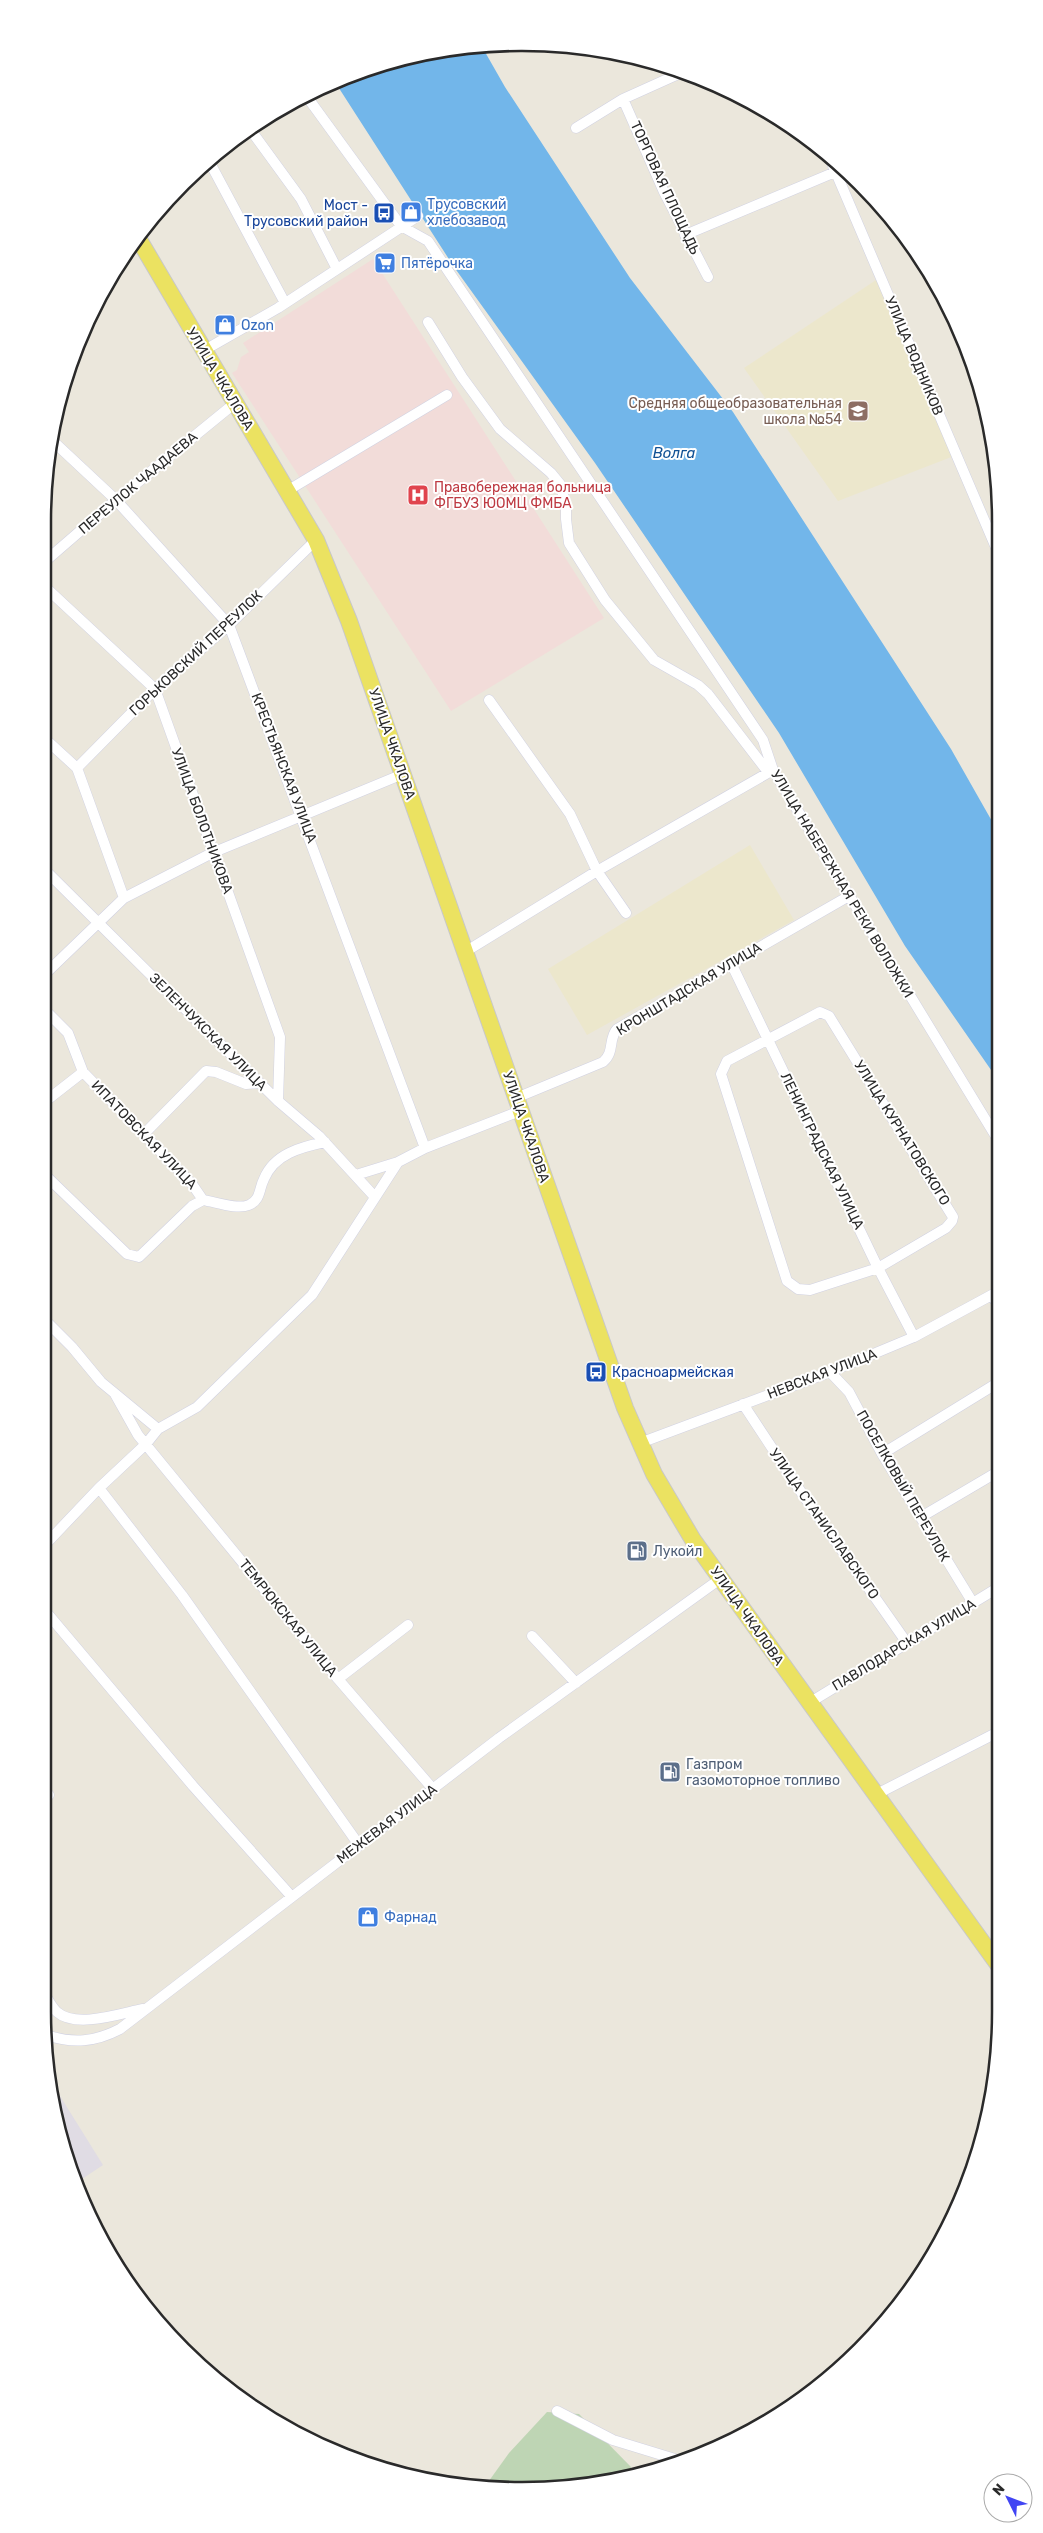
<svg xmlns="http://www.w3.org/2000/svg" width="1043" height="2533" viewBox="0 0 1043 2533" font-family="Rubik,sans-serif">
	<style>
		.industrial { fill: #e0dce4 }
		.education { fill: #ece7cc }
		.medical { fill: #f2dcd9 }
		.cemetery { fill: #bed5b4 }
		.water { fill: #72b6ea }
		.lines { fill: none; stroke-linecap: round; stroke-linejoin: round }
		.minor-casing { stroke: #d1d2e2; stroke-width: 11 }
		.primary-casing { stroke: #c8c8c8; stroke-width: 18 }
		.minor { stroke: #fff; stroke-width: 10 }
		.primary { stroke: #ebe261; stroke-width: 16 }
		.labels { text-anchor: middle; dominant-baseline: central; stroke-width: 4; stroke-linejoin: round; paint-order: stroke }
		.street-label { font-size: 14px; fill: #2a2a2a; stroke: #fff }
		.shop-label { font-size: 14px; fill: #366cbe; stroke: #fff; text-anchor: start }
		.transit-label { font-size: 14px; fill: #164399; stroke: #fff; text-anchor: end }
		.education-label { font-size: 14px; fill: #785e54; stroke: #fff; text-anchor: end }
		.health-label { font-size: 14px; fill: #be3a42; stroke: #fff; text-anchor: start }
		.service-label { font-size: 14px; fill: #4e5e75; stroke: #fff; text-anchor: start }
		.water-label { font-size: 15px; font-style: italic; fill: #125295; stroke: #fff }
		.rim { fill: none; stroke: #2a2a2a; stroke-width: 2.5 }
	</style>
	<rect width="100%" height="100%" fill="#ebe7dc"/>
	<!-- industrial -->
	<path class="industrial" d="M55,2088L103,2165L76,2183L68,2166Z"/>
	<!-- education -->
	<path class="education" d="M882,276L959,454L838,501L744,368Z
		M750,845L794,920L587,1035L548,969Z"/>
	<!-- medical -->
	<path class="medical" d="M373,259L604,618L451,711L232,373L237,370L241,357L249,352L243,343Z"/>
	<!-- cemetery -->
	<path class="cemetery" d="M547,2412L579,2414L631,2467L629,2476L615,2481L486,2485L509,2453Z"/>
	<!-- water -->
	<path class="water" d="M481,45L505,87L630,278L733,412L951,749L997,830L998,1080L905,946L779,733L595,463L454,267L335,82L397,59Z"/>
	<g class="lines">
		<!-- minor casing -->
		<g class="minor-casing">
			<path id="minor" d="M305,94L401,226L428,241L763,740L773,770L790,798L998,1140
				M623,99L664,192L708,277
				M576,128L623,99L683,72
				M250,129L301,199L337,269
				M209,161L285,303
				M831,161L997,550
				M685,235L840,170
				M428,322L462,377L500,429L551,473L560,484L566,505V519L569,543L605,600L654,660L698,685L708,694L768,772
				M203,351L278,308L418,216
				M55,443L116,500L229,625L425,1148
				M287,491L447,395
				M42,564L116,500L235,403
				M42,584L155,689L280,1037L278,1101
				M489,700L570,814L597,871L626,913
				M42,736L77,768L124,898
				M77,768L155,689L229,625L316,540
				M42,867L278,1101L319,1136L374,1196
				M465,952L597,871L773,770
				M731,963L878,1268L914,1337
				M42,977L124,898L212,853L403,774
				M42,1007L68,1033L83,1072L192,1184L203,1200
				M820,1012L829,1016L953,1217L952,1221L946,1228L878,1268L810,1290L798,1289L787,1281L721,1074L727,1061Z
				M516,1098L603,1062C615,1052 608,1039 617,1029L849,896
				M42,1104L83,1072
				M144,1134L206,1071L216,1072L246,1084L260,1083
				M42,1172L127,1254L139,1257L192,1206L203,1200C216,1202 237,1210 249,1205C261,1200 259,1188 264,1179C274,1154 301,1147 325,1142
				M356,1175L398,1162
				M992,1296L999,1306
				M42,1317L72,1347L101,1382L158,1429
				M830,1372L849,1392L882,1454L973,1603
				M115,1394L138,1435L338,1679L433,1789
				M743,1404L803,1495L907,1643
				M640,1443L830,1372L914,1337L999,1291
				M882,1454L999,1382
				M99,1488L182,1595L359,1845
				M921,1517L999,1471
				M42,1548L99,1488L146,1444L158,1429L197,1407L312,1295L398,1162L425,1148L520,1111
				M42,1607L193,1786L292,1897
				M532,1636L576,1683
				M338,1679L408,1625
				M809,1703L999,1587
				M42,1787L49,1795
				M875,1795L1000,1731
				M42,1989C46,1996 51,2007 57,2012C76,2029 122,2013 143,2009
				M46,2035C73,2044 95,2042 120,2029L499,1738L720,1579
				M557,2411L613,2440L675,2459"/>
		</g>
		<!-- primary casing -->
		<g class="primary-casing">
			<path id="primary" d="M138,238L316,540L349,621L625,1408L654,1474L693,1540L1000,1967"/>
		</g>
		<!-- minor -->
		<use href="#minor" class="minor"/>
		<!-- primary -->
		<use href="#primary" class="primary"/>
	</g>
	<!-- icons -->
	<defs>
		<g id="shop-square" transform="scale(1.125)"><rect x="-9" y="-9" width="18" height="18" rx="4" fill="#3f7fe0" stroke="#fff"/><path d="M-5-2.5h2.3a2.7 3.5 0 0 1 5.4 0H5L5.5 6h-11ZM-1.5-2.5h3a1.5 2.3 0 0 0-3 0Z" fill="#fff"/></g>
		<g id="bus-square" transform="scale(1.125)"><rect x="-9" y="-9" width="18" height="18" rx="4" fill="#1a4fb4" stroke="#fff"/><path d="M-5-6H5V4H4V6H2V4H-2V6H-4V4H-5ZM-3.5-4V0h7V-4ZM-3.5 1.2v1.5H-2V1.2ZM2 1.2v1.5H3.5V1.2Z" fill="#fff"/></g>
		<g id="supermarket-square" transform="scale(1.125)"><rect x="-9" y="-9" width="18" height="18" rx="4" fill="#3f7fe0" stroke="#fff"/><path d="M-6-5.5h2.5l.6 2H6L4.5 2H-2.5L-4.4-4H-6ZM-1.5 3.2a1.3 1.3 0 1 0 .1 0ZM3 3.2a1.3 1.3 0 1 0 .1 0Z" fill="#fff"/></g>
		<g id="school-square" transform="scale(1.125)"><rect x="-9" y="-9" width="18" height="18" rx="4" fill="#8d6e63" stroke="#fff"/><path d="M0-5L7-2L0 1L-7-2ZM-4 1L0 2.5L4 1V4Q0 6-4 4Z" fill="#fff"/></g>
		<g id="hospital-square" transform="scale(1.125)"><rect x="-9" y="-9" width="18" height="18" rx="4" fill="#e0444e" stroke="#fff"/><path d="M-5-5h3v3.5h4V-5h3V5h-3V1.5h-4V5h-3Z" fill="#fff"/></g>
		<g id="fuel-square" transform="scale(1.125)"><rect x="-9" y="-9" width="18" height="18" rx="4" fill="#5c6f8a" stroke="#fff"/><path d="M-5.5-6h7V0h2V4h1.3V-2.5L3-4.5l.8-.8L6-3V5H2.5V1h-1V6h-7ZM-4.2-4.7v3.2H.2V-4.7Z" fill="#fff"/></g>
	</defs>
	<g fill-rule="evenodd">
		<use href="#shop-square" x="411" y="212"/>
		<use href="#bus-square" x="384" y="213"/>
		<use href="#supermarket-square" x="385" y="263"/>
		<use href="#shop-square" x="225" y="325"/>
		<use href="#school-square" x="858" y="411"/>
		<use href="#hospital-square" x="418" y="495"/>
		<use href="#bus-square" x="596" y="1372"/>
		<use href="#fuel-square" x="637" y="1551"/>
		<use href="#fuel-square" x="670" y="1772"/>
		<use href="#shop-square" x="368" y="1917"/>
	</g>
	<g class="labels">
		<!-- street labels -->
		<g class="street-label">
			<text transform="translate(665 188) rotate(65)">ТОРГОВАЯ ПЛОЩАДЬ</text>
			<text transform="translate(914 356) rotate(67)">УЛИЦА ВОДНИКОВ</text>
			<text transform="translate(220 379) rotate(59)">УЛИЦА ЧКАЛОВА</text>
			<text transform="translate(138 483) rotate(-40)">ПЕРЕУЛОК ЧААДАЕВА</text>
			<text transform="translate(196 653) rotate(-43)">ГОРЬКОВСКИЙ ПЕРЕУЛОК</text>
			<text transform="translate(392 744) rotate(71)">УЛИЦА ЧКАЛОВА</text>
			<text transform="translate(284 768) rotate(69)">КРЕСТЬЯНСКАЯ УЛИЦА</text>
			<text transform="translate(202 821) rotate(70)">УЛИЦА БОЛОТНИКОВА</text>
			<text transform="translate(842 884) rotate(59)">УЛИЦА НАБЕРЕЖНАЯ РЕКИ ВОЛОЖКИ</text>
			<text transform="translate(689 989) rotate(-31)">КРОНШТАДСКАЯ УЛИЦА</text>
			<text transform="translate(208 1032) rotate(45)">ЗЕЛЕНЧУКСКАЯ УЛИЦА</text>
			<text transform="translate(526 1127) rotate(71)">УЛИЦА ЧКАЛОВА</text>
			<text transform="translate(902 1133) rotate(58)">УЛИЦА КУРНАТОВСКОГО</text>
			<text transform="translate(144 1135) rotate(46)">ИПАТОВСКАЯ УЛИЦА</text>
			<text transform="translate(822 1151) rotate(64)">ЛЕНИНГРАДСКАЯ УЛИЦА</text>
			<text transform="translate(822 1374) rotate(-21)">НЕВСКАЯ УЛИЦА</text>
			<text transform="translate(903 1486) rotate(60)">ПОСЕЛКОВЫЙ ПЕРЕУЛОК</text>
			<text transform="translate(824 1524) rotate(55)">УЛИЦА СТАНИСЛАВСКОГО</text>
			<text transform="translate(747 1616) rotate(55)">УЛИЦА ЧКАЛОВА</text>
			<text transform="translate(288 1618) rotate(51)">ТЕМРЮКСКАЯ УЛИЦА</text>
			<text transform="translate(904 1645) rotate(-31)">ПАВЛОДАРСКАЯ УЛИЦА</text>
			<text transform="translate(387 1824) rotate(-37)">МЕЖЕВАЯ УЛИЦА</text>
		</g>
		<!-- shop labels -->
		<g class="shop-label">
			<text x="427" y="204">Трусовский<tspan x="427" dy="16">хлебозавод</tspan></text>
			<text x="401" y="263">Пятёрочка</text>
			<text x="241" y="325">Ozon</text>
			<text x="384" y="1917">Фарнад</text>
		</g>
		<!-- transit labels -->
		<g class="transit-label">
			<text x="368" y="205">Мост -<tspan x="368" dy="16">Трусовский район</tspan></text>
			<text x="612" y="1372" text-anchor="start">Красноармейская</text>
		</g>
		<!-- education labels -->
		<g class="education-label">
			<text x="842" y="403">Средняя общеобразовательная<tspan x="842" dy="16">школа №54</tspan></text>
		</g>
		<!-- health labels -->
		<g class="health-label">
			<text x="434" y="487">Правобережная больница<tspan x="434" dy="16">ФГБУЗ ЮОМЦ ФМБА</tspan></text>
		</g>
		<!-- service labels -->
		<g class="service-label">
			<text x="653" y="1551">Лукойл</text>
			<text x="686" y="1764">Газпром<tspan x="686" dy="16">газомоторное топливо</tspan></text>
		</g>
		<!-- water labels -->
		<g class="water-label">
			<text x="674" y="453">Волга</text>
		</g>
	</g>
	<!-- crop -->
	<path d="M0 0H1043V2533H0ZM521 51H522A470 470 0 0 1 992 521V2012A470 470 0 0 1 522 2482H521A470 470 0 0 1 51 2012V521A470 470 0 0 1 521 51Z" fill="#fff" fill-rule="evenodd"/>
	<path class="rim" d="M521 51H522A470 470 0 0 1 992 521V2012A470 470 0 0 1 522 2482H521A470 470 0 0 1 51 2012V521A470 470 0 0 1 521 51Z"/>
	<!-- north arrow -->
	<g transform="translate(1008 2498) rotate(312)"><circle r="24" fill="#ffffff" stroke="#aaaaaa"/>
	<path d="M0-4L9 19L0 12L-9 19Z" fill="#4145f3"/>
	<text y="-8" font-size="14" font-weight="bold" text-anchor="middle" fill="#2a2a2a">N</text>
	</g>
</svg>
